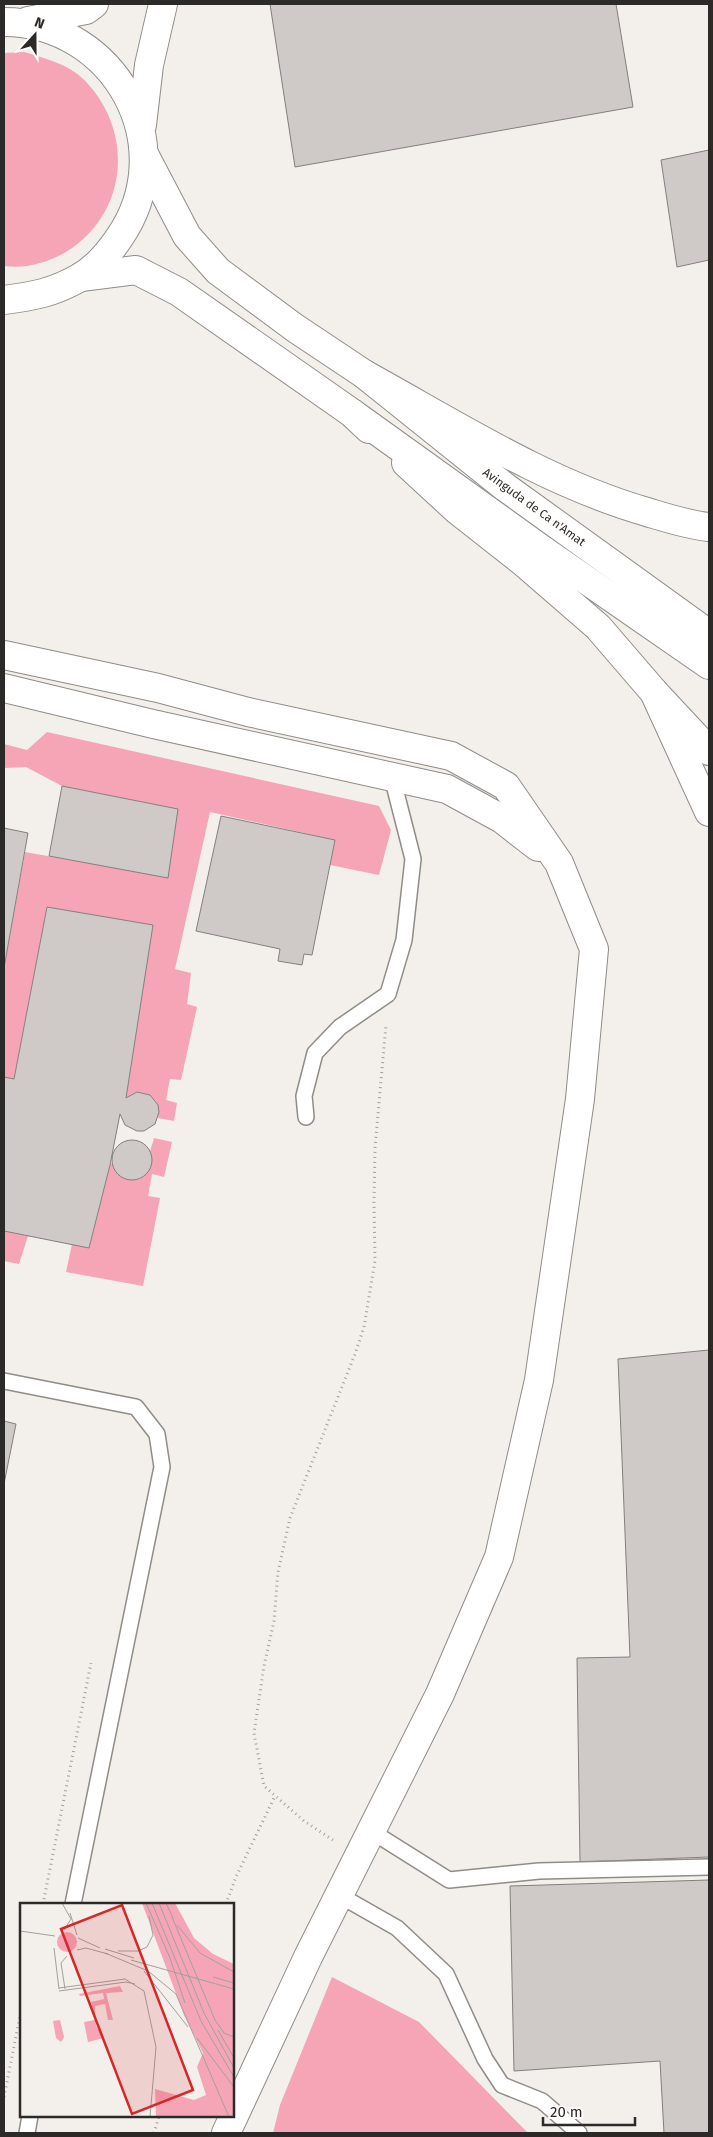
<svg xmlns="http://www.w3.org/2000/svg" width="713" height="2137" viewBox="0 0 713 2137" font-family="'Fira Sans',sans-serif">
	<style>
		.green { fill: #f5a5b5 }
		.building { fill: #cfc9c7; stroke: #847f7d }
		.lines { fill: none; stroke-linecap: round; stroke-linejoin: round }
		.service-casing { stroke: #908c88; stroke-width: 18 }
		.minor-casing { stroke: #908c88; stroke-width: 30 }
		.trunk-casing { stroke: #908c88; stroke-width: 30 }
		.motorway-casing { stroke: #908c88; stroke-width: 30 }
		.path { stroke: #a39f9d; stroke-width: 3; stroke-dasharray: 1 4; stroke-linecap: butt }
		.service { stroke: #fff; stroke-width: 15 }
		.minor { stroke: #fff; stroke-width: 28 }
		.trunk { stroke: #fff; stroke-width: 28 }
		.motorway { stroke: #fff; stroke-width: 28 }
		.labels { text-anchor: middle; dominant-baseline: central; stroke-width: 4.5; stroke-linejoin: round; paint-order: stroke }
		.street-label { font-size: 12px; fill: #2c2a29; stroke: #fffdfb }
		.inset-road { fill: none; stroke: #a3a09d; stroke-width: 1 }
		.view { fill: #d62828; fill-opacity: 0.15; stroke: #d62828; stroke-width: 2.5 }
		.inset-edge { fill: none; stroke: #2c2a29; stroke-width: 2.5 }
	</style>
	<rect width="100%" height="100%" fill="#f3efeb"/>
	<!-- green -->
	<path class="green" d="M24,52C47,59 72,65 88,84C135,136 126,215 66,252C47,263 25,269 4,266V53Z
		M47,732L379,806L391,830L379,875L330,865L335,840L210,812L175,969L191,973L187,1004L197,1007L181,1080L170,1079L166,1100L177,1103L174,1121L158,1118C161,1103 152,1094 137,1092L126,1098L152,925L47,907L14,1079L4,1077V968L25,852L167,877L178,809L62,786L26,767L4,768V744L27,750Z
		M154,1138L172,1142L164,1177L152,1174L148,1196L160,1198L143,1286L66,1272L72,1244L89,1248L110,1165L112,1163C116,1179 139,1188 149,1170C152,1164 150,1160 150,1154C150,1149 153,1143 154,1138Z
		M4,1231L28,1236L19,1264L4,1261Z
		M332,1977L419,2022L528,2133H273L280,2105Z"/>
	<!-- building -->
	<path class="building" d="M270,4H616L633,107L295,167Z
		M709,150V260L677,267L661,160Z
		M62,786L178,809L168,878L49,856Z
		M221,816L335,840L312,955L304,954L302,965L278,961L280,949L196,931Z
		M4,828L28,833L4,968Z
		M47,907L153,925L126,1098L137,1092L150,1095L158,1105L159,1112L155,1124L144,1131H137L125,1125L120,1114L110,1165L89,1248L4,1231V1077L14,1079Z
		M112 1160a20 20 0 1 1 40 0a20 20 0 1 1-40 0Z
		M709,1350V1857L580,1862L577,1658L630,1657L618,1359Z
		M4,1421L16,1424L4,1484Z
		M709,1880V2133H664L660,2061L514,2071L510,1886Z"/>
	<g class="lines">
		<!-- service casing -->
		<g class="service-casing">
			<path id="service" d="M306,1117L304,1096L315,1053L340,1027L388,994L404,940L413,859L392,777
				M4,1381L136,1407L157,1434L162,1467L73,1904
				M371,1831L449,1880L539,1871L709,1867
				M339,1895L397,1928L446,1974L485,2059L502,2085L542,2101L579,2133
				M27,2133L30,2116"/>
		</g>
		<!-- minor casing -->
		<g class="minor-casing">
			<path id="minor" d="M28,21L86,10L94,4
				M4,22C115,22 183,146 119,238C109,253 95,269 79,278C52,293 34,296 4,300
				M142,125L149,65L163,4
				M4,655L158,688L248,712L451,756L506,786L559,863L594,949L580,1099L539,1380L499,1557L440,1694L308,1957L226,2133
				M4,688L153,724L447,789L502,819L538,847"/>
		</g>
		<!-- trunk casing -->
		<g class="trunk-casing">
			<path id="trunk" d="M144,154L187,236L218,271L295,328L364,374L505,487L709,634
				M81,277L136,270L179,292L352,413L369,429
				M406,463L457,510L523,562L598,627L654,692L709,751"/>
		</g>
		<!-- motorway casing -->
		<g class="motorway-casing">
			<path id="motorway" d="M364,374C455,424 546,483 647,512C667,518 688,525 709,527
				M352,413L540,548L709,665
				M654,692L709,812"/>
		</g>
		<!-- path -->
		<path class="path" d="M333,1840L304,1821L264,1786L254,1733L264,1666L274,1621L278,1572L290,1518L355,1354L364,1327L375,1261L374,1202L375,1148L386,1025
			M43,1904L91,1663
			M226,1904L236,1877L275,1796
			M4,2097L21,2011
			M154,2133L159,2116"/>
		<!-- service -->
		<use href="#service" class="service"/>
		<!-- minor -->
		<use href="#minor" class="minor"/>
		<!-- trunk -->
		<use href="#trunk" class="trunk"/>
		<!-- motorway -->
		<use href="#motorway" class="motorway"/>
	</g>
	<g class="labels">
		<!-- street labels -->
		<g class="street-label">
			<text transform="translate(534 507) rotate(36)">Avinguda de Ca n'Amat</text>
		</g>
	</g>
	<!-- overview -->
	<g transform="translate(20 1903)">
		<rect width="214" height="214" fill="#f3efeb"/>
		<path d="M122,0H155L174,35L193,51L214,61V214H136L135,186L174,197L186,192L177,164L183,150L164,112ZM37 39a10 10 0 1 1 20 0a10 10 0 1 1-20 0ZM100,83L103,89L86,90L93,117H88L85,101L75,103L76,123L84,135L68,139L64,119L75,117L71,99L84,96L83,90L60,93L59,91ZM40,117L44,134L41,139L36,135L33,118Z" fill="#f5a5b5"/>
		<path class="inset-road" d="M42,0L51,16L44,27M126,0L150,55L165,100M132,0L181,118L214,174M139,0L184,110L214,165M146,0L153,15M50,10L57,32M152,14L195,117L204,130L214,134M157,22L180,50L214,69M0,28L35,33M58,35L80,45M34,45L39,86M85,46L114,55M57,47L66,45L88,51M98,48H118L127,44L133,32L129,13M85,50L128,68L156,91L209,214M111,57L214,86M124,68L168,124M193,74L214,80M39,85L105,76L124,88L136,144L130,214M45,86L41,60L47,53M39,88L106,79L115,81M198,127L214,155M177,135L214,184"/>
		<path class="view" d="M102,2L173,187L112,211L41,26Z"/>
		<rect width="214" height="214" class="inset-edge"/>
	</g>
	<!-- border -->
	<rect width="713" height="2137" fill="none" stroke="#2c2a29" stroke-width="10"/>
	<!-- north arrow -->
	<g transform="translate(35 35) rotate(21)" stroke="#fffdfb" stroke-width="4" paint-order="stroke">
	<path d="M0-4L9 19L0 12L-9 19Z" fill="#2c2a29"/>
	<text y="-8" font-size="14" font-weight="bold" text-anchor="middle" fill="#2c2a29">N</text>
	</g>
	<!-- scale -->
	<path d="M543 2117v8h92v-8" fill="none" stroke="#2c2a29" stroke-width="2.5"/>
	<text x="550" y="2117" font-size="15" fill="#2c2a29" stroke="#fffdfb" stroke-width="4" paint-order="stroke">20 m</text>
</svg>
